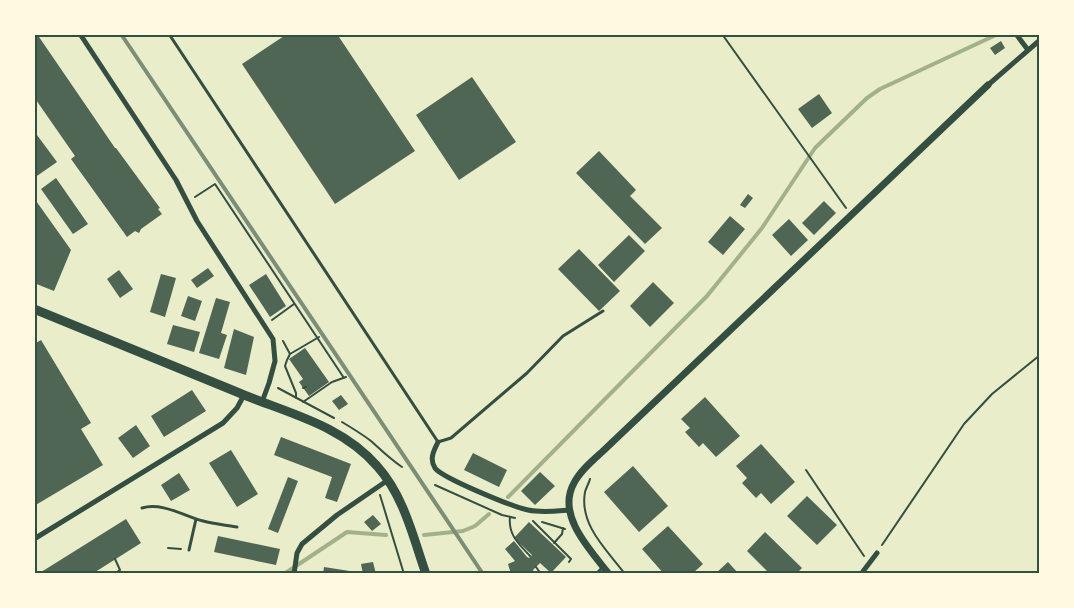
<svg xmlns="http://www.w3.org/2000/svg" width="1074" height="608" viewBox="0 0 1074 608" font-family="Arial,sans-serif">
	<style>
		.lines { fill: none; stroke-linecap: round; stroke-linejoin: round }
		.stream { stroke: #a3b18a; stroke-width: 4 }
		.building { fill: #4f6655 }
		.path { stroke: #344e41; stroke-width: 2 }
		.service { stroke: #344e41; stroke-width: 3 }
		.minor { stroke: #344e41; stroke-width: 5 }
		.tertiary { stroke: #344e41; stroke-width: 7 }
		.primary { stroke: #344e41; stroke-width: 9 }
		.rail { stroke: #7c8e77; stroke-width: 4 }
		.neatline { fill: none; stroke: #344e41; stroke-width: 2 }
	</style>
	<rect width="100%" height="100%" fill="#e9edc9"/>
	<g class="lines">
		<!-- stream -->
		<path class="stream" d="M508,497L707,296L762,228L815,148L867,98L880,89L998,34
			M424,535L463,531L475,526L489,514
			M284,574L347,532L386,535"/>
	</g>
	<!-- building -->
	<path class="building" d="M34,34H37L115,148H116L160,208L158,209L162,214L141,229L139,233L135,231L127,237L71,159L75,156L34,97Z
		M287,34H337L415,151L335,204L242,64Z
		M1001,41L1005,48L995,55L990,48Z
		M472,77L516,142L459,180L416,115Z
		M819,94L832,113L812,128L798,109Z
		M34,131L57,162L34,178Z
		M599,151L636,190L630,196L662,228L645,244L576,173Z
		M56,178L88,224L73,234L41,189Z
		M748,194L753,198L745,208L740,205Z
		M34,198L71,250L54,291L34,283Z
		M824,201L836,213L814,235L802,223Z
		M730,216L745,229L723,255L708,242Z
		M789,219L808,240L791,256L772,235Z
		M629,235L645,251L614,282L598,265Z
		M579,249L620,291L599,311L558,269Z
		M208,268L214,276L197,288L191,280Z
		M119,270L133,289L120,298L107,279Z
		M161,274L176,278L165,317L150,312Z
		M266,274L286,306L270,317L249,285Z
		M653,282L674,303L650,327L630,306Z
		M188,296L202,301L195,321L181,316Z
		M216,298L230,302L221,333L227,335L219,359L199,353Z
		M173,325L200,332L194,352L167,344Z
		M234,329L254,337L246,375L224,368Z
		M41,340L91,423L81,429L103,465L34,506V344Z
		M305,348L329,382L309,396L299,382L303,379L289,359Z
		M192,390L206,411L164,437L151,416Z
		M341,395L348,404L339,410L332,401Z
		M705,397L740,436L716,457L703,443L699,447L685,432L690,428L681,419Z
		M136,425L150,446L133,458L118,438Z
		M281,437L351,464L337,502L325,498L332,477L274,455Z
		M761,444L795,482L771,504L761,493L756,498L742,483L747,478L736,466Z
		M231,450L258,494L237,507L209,463Z
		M473,453L507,470L499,487L464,470Z
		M633,466L668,506L639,532L604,492Z
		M540,472L555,486L535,505L521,491Z
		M179,473L190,490L171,501L161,485Z
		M288,477L298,481L278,533L268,529Z
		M807,496L837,525L817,545L787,516Z
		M373,515L381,524L372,531L364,522Z
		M126,519L141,543L92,574H38Z
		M529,522L566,557L551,573L540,563L533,570L535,574H511L508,564L515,561L505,549L514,541L527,557L529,558L532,555L514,538Z
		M668,526L703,564L692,574H664L642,549Z
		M765,532L802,568L796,574H770L747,551Z
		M218,536L280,549L276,565L214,552Z
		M373,562L376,574H363L361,564Z
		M728,562L739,574H715Z
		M324,567L356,572V574H323Z"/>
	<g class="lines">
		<!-- path -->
		<path class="path" d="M722,34L846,208
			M195,197L215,184L344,378
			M272,320L294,304
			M283,341L290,354
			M278,388L334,418
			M303,388L306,387
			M296,398V393L285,366L287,360L290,354L319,337
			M303,402L332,382L346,377
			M342,422C352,428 362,434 371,441C381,450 390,459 402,467
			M806,470L864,556
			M590,479C589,483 586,488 585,492C579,525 607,550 625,574
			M435,485L502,515L515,518
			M380,495L404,574
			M510,517C508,535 519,544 530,556
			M533,521L571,559L569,562
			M542,522L565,529
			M554,543L562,534L563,528
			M882,545L964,424L992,394L1040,355
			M168,548L181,549
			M536,567L541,574
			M114,574L120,570L115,559"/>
		<!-- service -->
		<path class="service" d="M169,34L438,442L451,438L527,373L563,336L603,311
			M142,508C162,502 184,516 203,521C214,524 226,525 237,527
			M189,550L196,519
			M596,574L602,568"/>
		<!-- minor -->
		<path class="minor" d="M80,34L176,180L197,221L273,339L275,361L269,383L262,402
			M1016,34L1028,50
			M988,85L1040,40
			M438,442C434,450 429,459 435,468C442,478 513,507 528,510C542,513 556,511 570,510
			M34,539L223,423L237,408L244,395
			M294,574L297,553L302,544L337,515L388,480
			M861,574L877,553"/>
		<!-- tertiary -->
		<path class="tertiary" d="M609,574C590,550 556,515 574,483C580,471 592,461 602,452L988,85"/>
		<!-- primary -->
		<path class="primary" d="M34,309C102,337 170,364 237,392C286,413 341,424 377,466C404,496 413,537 426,574"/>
		<!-- rail -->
		<path class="rail" d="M121,34L483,574"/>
	</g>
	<!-- border -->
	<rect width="1074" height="608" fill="none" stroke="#fefae0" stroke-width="72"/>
	<rect x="36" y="36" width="1002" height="536" class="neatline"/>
</svg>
